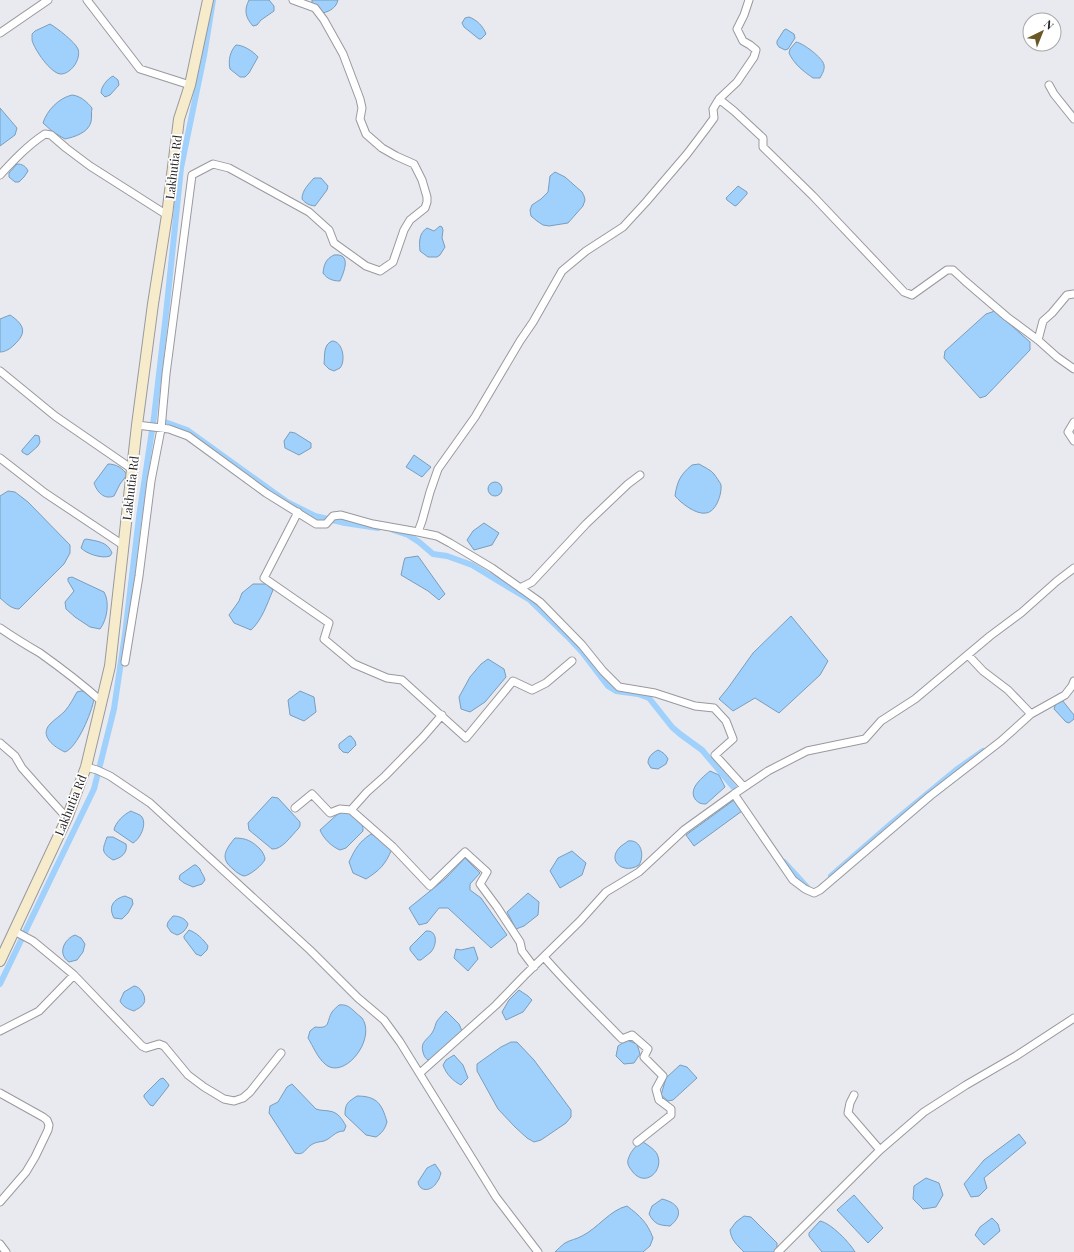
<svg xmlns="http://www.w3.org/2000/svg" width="1074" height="1252" viewBox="0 0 1074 1252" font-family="'Playfair Display',serif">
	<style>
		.water { fill: #9fd1fc; stroke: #7a9dbc }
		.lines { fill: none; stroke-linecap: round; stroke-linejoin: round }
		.canal { stroke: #9fd1fc; stroke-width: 6 }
		.street-casing { stroke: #99999e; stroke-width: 9 }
		.secondary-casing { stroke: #99999e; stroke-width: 12 }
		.street { stroke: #fff; stroke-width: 7 }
		.secondary { stroke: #f6eccc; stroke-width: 10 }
		.labels { text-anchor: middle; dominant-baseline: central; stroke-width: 3.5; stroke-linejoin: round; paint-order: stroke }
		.street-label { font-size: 12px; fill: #242426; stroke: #fff }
	</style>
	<rect width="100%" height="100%" fill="#e9eaef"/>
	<!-- water -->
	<path class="water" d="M249,0H269L274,6V11L261,20L257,25L253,26C245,17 244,10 249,0Z
		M312,0H338C336,8 330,11 323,13L312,4Z
		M469,17C477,20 483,26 486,34L481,39H479L464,27L462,23L465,18Z
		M50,24C57,28 75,42 78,49C80,55 77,62 74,66C71,70 66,74 61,74C51,74 34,49 32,40C32,40 32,35 32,34L35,31Z
		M786,29L794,34L795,38L788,49L785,50L779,47L777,44V41L784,30Z
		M796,42C803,43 823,58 824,65C825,70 822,74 820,78H813C803,71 794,64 789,53L790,49Z
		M236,45C243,45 253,51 258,57L249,73L245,77H240L230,69C228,61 230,51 236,45Z
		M113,76L118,80L119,85L110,95L105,97L101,93C101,87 107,79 113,76Z
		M72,95C81,96 87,102 92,108C91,113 92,117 91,122C88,133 74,137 65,139L53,132L43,123C47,110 59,98 72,95Z
		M0,108L17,128L15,135L0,146Z
		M17,164C22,164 26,166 28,171L24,177L19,182H15L9,177V173Z
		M555,172L565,177L582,192L584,196L585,200L583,206L568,223L549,226L543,225L537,221L531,216L530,210L532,205L541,199L548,192L550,176Z
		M314,178H321L328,186L327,190L315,206C309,205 306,204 302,199C302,190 309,184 314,178Z
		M738,186L747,192V194L737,205L735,206L727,200L726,198Z
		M440,226L442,227L443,230L442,238L445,247L440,255L437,257H428L420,251C419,242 419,233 427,228L434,231Z
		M334,255C352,253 344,272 340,281C333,281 327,279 323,273C324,264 326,259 334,255Z
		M995,311L1030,342V350L986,396L980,398L944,358L945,351L986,314Z
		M10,315C25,325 27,333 14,345C10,349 5,352 0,352V319Z
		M332,341C343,341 346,361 340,368C338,369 336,370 334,371L329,369L324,364C325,355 323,345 332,341Z
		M290,432L295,433L311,443V448L299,455L285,448L284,441Z
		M35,435L39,436L40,442L38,446L29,454L27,455L22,452V450Z
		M414,455L431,467L422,477L406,467Z
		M108,464C116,464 123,468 127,475L120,484L114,496C104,500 97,492 94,483Z
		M699,464C704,467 711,470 714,474C716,477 720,482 721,485C722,494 716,512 706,513C696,515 681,503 675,496C677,481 681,474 692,465Z
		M488 489a7 7 0 1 1 14 0a7 7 0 1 1-14 0Z
		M8,491L15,492L28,502L70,545V553L64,564L19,609C11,609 6,603 0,598V496Z
		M484,523L499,533L492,545L474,550L467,540L473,531Z
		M86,539C97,541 108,542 112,553L110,556C102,559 87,554 81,548L84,540Z
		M418,556L445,594L439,600L428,591L401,575L404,561L405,558Z
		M72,577L104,592C110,602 107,620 100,629L90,627L75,617L66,609L65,602L74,591L68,581V578Z
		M253,584H266L273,590C267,604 262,620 251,630L234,623L229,615L239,601L242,593Z
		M791,616L828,661L820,675L779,713L755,698L733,711L719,699L728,688L753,653Z
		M488,659L504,669L506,677L485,702L470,712L461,709L459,697L470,677L481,664Z
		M81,691L86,692L94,699C92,712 77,748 65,752C54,747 39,736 50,724C55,719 60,716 65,711C70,705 73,699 77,692Z
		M300,691L314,697L316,712L304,721L290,715L288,700Z
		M1062,700L1074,715V719L1069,723L1066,722L1054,709L1056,703Z
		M349,736H351L355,741L356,745L348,753L343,752L339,748V744Z
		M658,750C663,752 666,755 668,759L666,764L658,769L651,768L648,763C648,757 652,753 658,750Z
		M710,771L719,775L725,787L706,804C701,804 698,803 695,799C688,788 703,777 710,771Z
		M272,797L278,798L300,822V826L298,829C291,836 282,850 272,849L249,830L248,823Z
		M734,800L742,811L694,846L686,835Z
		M131,811C134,813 140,814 142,817C147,825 140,839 133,843L114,830C115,823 124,814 131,811Z
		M341,811H349C355,817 364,822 363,831L346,848L340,850C332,847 323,838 320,830Z
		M371,834L384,841L392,849C385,865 380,870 366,879L353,873L349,862C355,849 359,842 371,834Z
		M107,837H113L126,844C128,853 121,858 113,860C100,852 103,849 107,837Z
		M235,838C246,838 252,841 260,849C262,851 265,856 265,859C264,864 249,876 244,876C240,875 236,872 233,869C219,858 226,849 235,838Z
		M628,841C641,839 645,855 639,865C624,875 606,861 620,847C622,845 626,843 628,841Z
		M572,851L586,863L582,875L560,888L550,871L558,858Z
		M465,858L480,873L470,884V890L481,898L507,935L491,948L448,908H439L427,923L419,925L409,908L445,879Z
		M194,865H196L200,869C201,873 204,875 205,880L202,884L193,887L184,883L179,879L180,875Z
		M528,893L539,902L538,915L524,926L516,929L507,912Z
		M125,896L132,899L133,904L128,913L122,919L114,918C108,907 113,899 125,896Z
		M173,916C179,916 185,918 188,924C186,930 183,933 177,935L171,932L167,926L168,922Z
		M189,930C197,933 203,939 208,946L207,950L201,956L196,954L184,938V936Z
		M426,931C438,930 437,945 431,952C428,955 424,957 421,960H418L410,950V947Z
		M75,935L81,938L85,944L83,952L77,960L69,962C57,954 64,939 75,935Z
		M474,947L478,959L468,971L454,958L456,949L461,950Z
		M134,986C140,986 147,997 144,1003C142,1007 137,1009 134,1011C128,1009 123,1007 120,1001L124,992Z
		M519,990L528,996L532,1000L523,1012L506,1020L502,1012L509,1000Z
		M339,1005C346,1004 350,1007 355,1012C357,1014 360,1016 362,1018C377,1039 344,1081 325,1064C317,1057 313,1046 308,1038L310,1031L315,1027C331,1029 326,1022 332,1012C334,1009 337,1007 339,1005Z
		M446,1011L459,1024L462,1031L433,1058L428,1060C425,1058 424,1056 423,1052C420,1042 427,1040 432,1033C435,1029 435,1024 437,1021C440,1017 443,1014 446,1011Z
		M627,1040L637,1044L640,1054L634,1063L624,1064L616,1056L618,1046Z
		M511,1042H517L534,1060L571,1110V1117L566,1123L541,1140L534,1142L527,1138L515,1127L498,1109L477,1071V1064L501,1047Z
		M454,1055L463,1065L468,1078L461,1085C453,1081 446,1074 443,1065L446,1060Z
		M680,1065L687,1067L697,1078L673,1100L668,1101L661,1095L666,1078Z
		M163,1078L165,1080L169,1085L168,1087L153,1106L150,1105L144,1097V1095L160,1079Z
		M292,1084L316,1109C322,1111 324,1110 329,1111C338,1112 342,1119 346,1126L344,1131C335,1131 332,1138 324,1141C320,1142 315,1142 311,1145C305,1149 304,1156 295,1153L269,1113L270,1106L278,1102L287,1087Z
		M357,1096C377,1096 382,1104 387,1122C385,1129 382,1133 376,1137L366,1135L345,1115C345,1103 348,1102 357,1096Z
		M1019,1134L1026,1143L984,1178L987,1188L979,1196L971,1197L964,1184L984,1160Z
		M643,1142C648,1145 655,1150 657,1154C665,1170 645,1189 632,1171C629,1167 626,1163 629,1157C631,1151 637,1144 643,1142Z
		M435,1164L441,1173C440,1176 439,1180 437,1182C432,1191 420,1193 418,1182L427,1168Z
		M926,1178L939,1183L943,1195L936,1207L923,1209L913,1199L914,1186Z
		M854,1195L883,1228L868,1243L837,1210Z
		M662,1199C679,1203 685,1214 670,1226C659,1225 655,1225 649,1214L652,1206Z
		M627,1206C640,1216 647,1222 653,1238L650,1246L643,1252H555C558,1249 561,1246 565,1243C570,1240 577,1239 582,1236C598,1228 610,1210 627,1206Z
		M744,1216L751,1217L777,1243V1249L775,1252H744C737,1245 731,1240 730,1230L736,1222Z
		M992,1218L998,1224L1000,1231L984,1245L975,1235L980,1227Z
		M820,1221C831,1223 850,1243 855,1252H822L809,1236V1233Z"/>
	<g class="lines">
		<!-- canal -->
		<path class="canal" d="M165,422L187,430L287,502L315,516L345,523L378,528
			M393,530L408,535L419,542L433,554L447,556L472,565L530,600L568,637L582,652L608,686L616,691L638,694L649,698L672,727L680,734L702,750L735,789
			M784,862L807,887
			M831,876L893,822L956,770L983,751
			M0,984L94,789L114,709L125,634L139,517L154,417L166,314L181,168L204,56L213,0"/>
		<!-- street casing -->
		<g class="street-casing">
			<path id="street" d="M87,0L140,69L190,85
				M0,33L48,0
				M1049,85L1054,94L1074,119
				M719,99L734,111L763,138V147L813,196L904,292L912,295L947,270H953L965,281L1007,317L1038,340L1057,357L1074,369
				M0,175C14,160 28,145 45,134L51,135L66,148L90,166L167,215
				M1038,340L1043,321L1052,313L1067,295L1074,294
				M0,371L55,416L132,469
				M1074,422L1068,432L1074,441
				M137,425L169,429L188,436L266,493L316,524H326L333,516L341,515L373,524L418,532L422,521L430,492L438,469L475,417L520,341L533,322L562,271L586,251L623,227L646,202L687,154L706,129L714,118L713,109L719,99L737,82L754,57L756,50L750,45L743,41L737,29L744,15L749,0
				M0,458L45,493L123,545
				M298,512L264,578L329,623L324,639L354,664L387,678L402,680L466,738L513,681L532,690L546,683L572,661
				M418,532L437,536L450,543L492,568L540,602L582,645L603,671L619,687L655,693L695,706L714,708L726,721L733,739L715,755L744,787
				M520,588L532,582L586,524L628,484L640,475
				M0,628C13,637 26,645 40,653C61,668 82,684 101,701
				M968,655L983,671L1008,690L1031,714
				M125,662L139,576L151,481L161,429L166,374L192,175L213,164L229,168L309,212L329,230L334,243L366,266L380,271L393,262L404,230L410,220L425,208L427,202V197L422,180L414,164L396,156L382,148L366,134L360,119L362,108L360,99L343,54L324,20L315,8L293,0
				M0,743L15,756L22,768L38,786L67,818
				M86,767L97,770L110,776L150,803L310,950L358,998L384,1020L400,1042L496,1197L538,1252
				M734,794L793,880L805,889L814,893L820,890L930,796L1001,741L1031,714L1065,695L1072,686L1074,681
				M295,808L312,794L330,813L340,809L351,810L367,792L385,776L423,737L442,715
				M351,810L393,847L430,886L465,852L487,872L480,884L497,907L520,942L522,951L534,967
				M14,931L33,941L50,955L74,975L142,1046L146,1048L159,1044L164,1046L188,1075L204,1087L224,1099L234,1101L243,1098L250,1092L281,1053
				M544,957C569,986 596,1012 622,1039L632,1035L648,1049L644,1057L663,1076L656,1089L659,1100L671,1109V1115L637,1142
				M0,1031L39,1011L74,975
				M420,1073L496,1005L524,976L580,921L606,892L639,872L684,830L734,794L768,771L807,751L865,739L881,721L915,699L990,636L1021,613L1057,581L1074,568
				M0,1093L43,1117L47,1120L49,1125L48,1130L35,1157L26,1172L0,1202
				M854,1095L850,1103L848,1113L880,1150
				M0,1244L6,1252
				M778,1252L880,1150L924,1112L966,1085L1016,1056L1074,1018"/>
		</g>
		<!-- secondary casing -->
		<g class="secondary-casing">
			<path id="secondary" d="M0,961L67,818L86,767L110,666L137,425L153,304L167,215L179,119L190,85L208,0"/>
		</g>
		<!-- street -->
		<use href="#street" class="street"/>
		<!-- secondary -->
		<use href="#secondary" class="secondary"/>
	</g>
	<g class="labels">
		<!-- street labels -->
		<g class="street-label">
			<text transform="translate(173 167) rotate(-83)">Lakhutia Rd</text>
			<text transform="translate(130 488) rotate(-83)">Lakhutia Rd</text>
			<text transform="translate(70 805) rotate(-68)">Lakhutia Rd</text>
		</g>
	</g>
	<!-- north arrow -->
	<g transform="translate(1042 32) rotate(43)"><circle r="19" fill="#ffffff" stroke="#a7a7a8"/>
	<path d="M0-3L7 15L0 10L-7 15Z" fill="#695725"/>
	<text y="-6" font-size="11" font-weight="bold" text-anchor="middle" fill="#242426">N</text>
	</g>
</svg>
